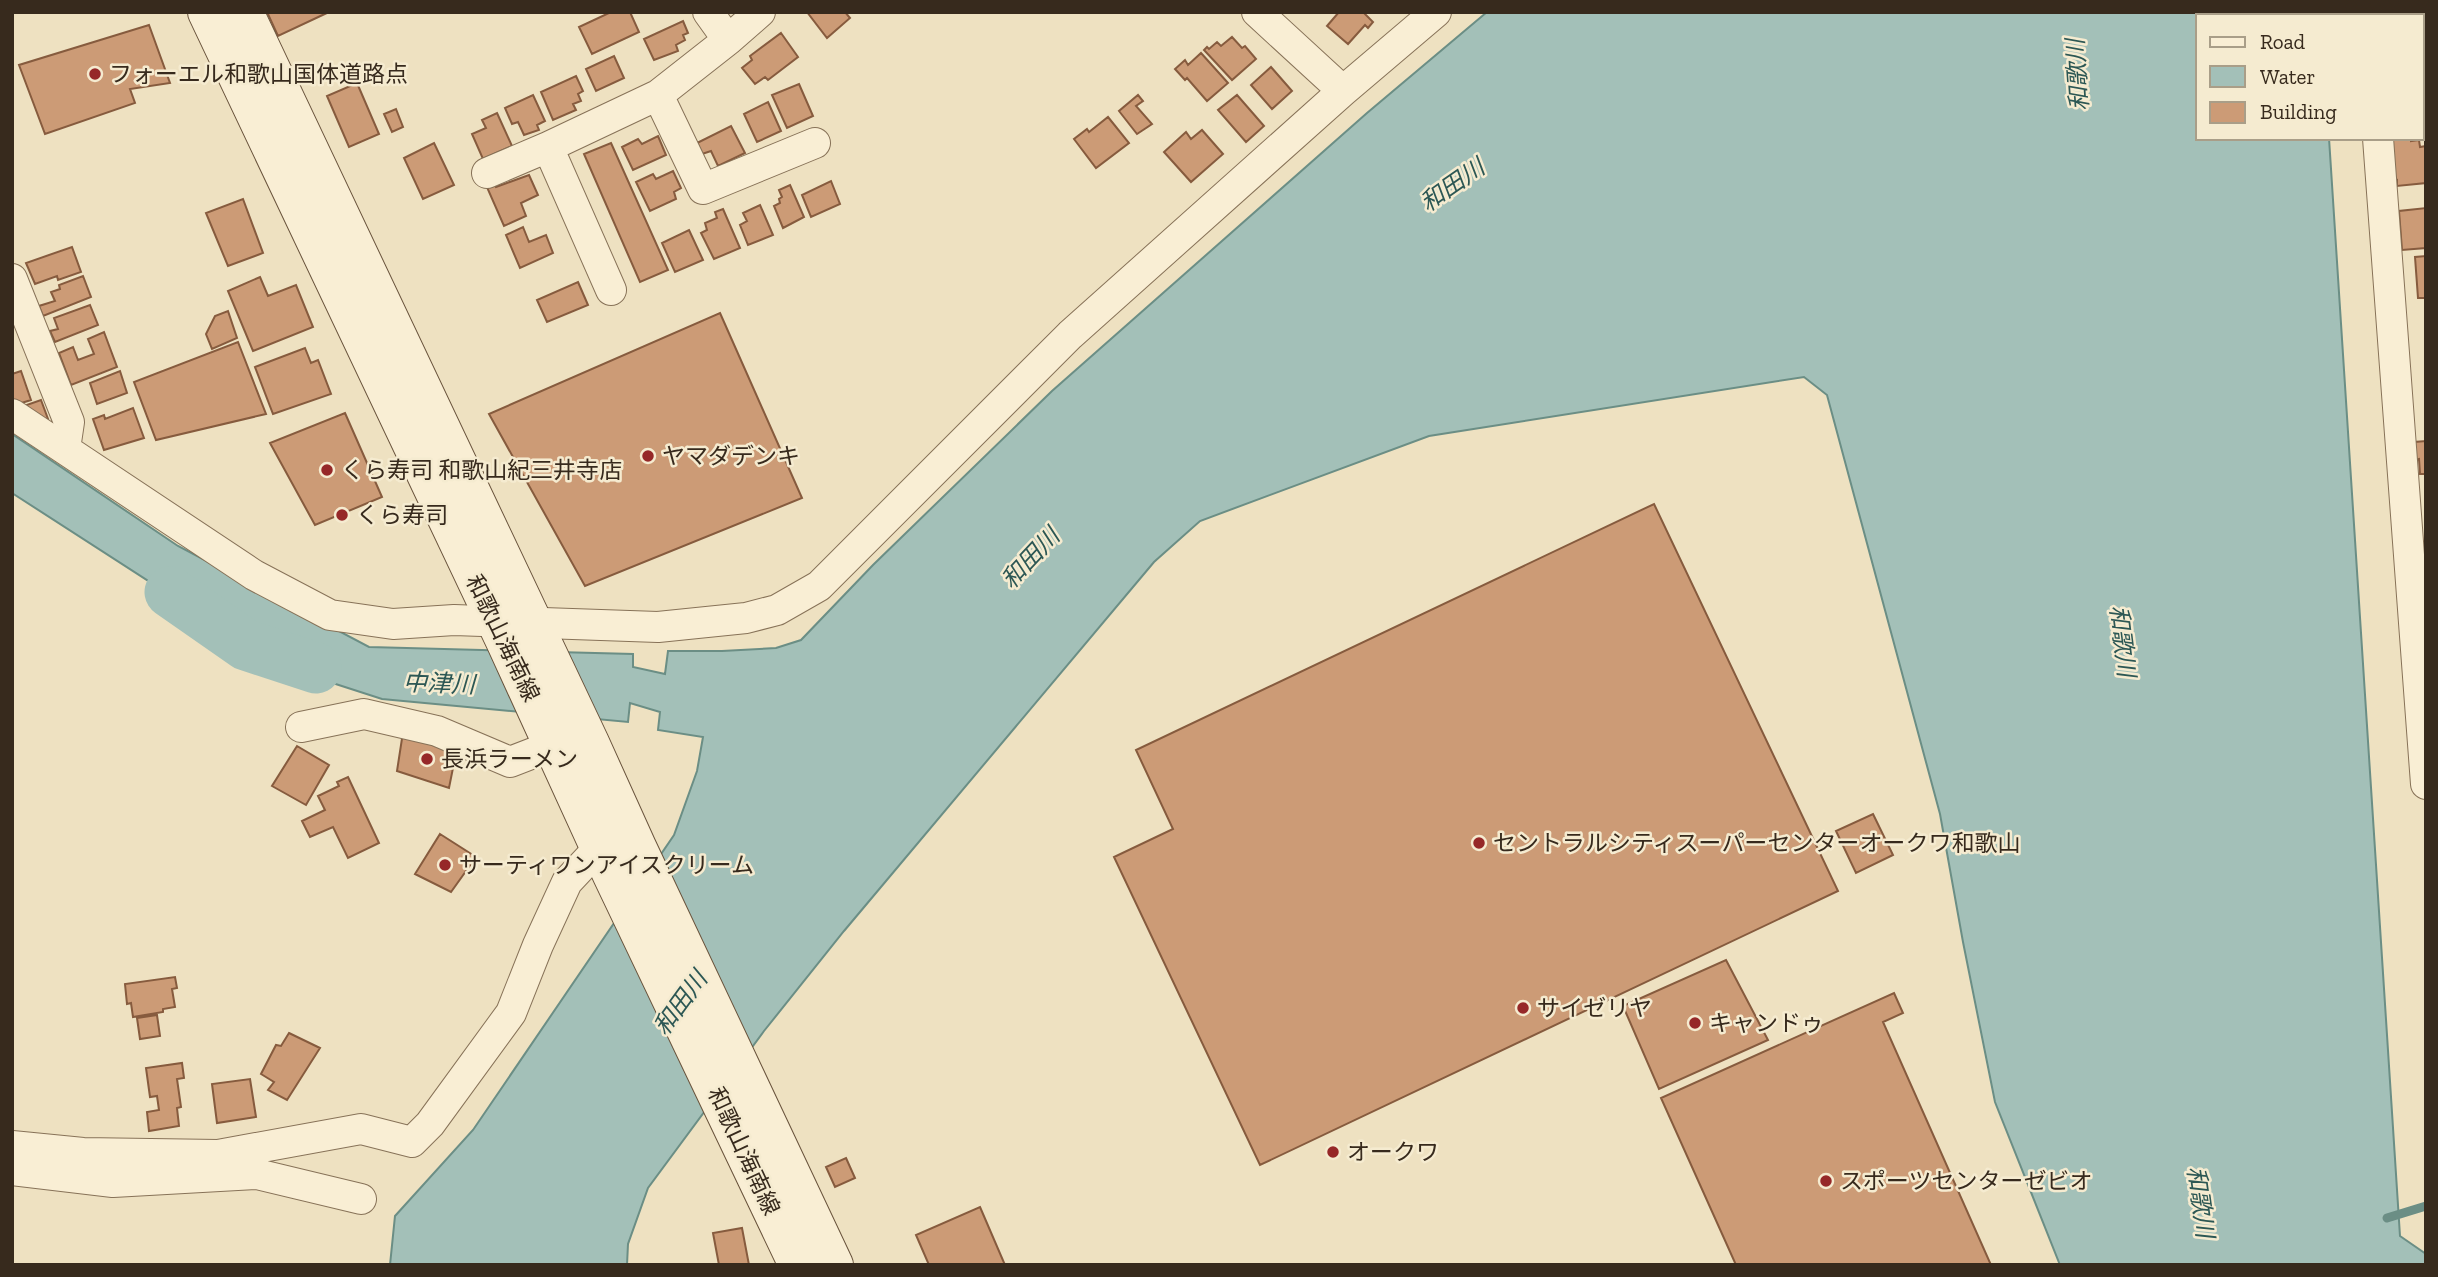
<svg xmlns="http://www.w3.org/2000/svg" width="2438" height="1277" viewBox="0 0 2438 1277" font-family="'Zilla Slab','Noto Sans JP',serif">
	<style>
		.water { fill: #a3c0b8; stroke: #6b8e85; stroke-width: 2 }
		.lines { fill: none; stroke-linecap: round; stroke-linejoin: round }
		.stream { stroke: #6b8e85; stroke-width: 9 }
		.river { stroke: #a3c0b8; stroke-width: 51 }
		.building { fill: #cc9b76; stroke: #865b3e; stroke-width: 2 }
		.street-casing { stroke: #877258; stroke-width: 32 }
		.secondary-casing { stroke: #69533c; stroke-width: 40 }
		.street { stroke: #f9eed4; stroke-width: 30 }
		.secondary { stroke: #f9eed4; stroke-width: 38 }
		.poi-dot { fill: #962828; stroke: #f5ebd0; stroke-width: 2.5 }
		.labels { text-anchor: middle; dominant-baseline: central; stroke-width: 5; stroke-linejoin: round; paint-order: stroke }
		.poi-label { font-size: 23px; fill: #372a1d; stroke: #f5ebd0; text-anchor: start }
		.street-label { font-size: 23px; fill: #372a1d; stroke: #f5ebd0 }
		.water-label { font-size: 24px; font-style: italic; fill: #2c5754; stroke: #f5ebd0 }
	</style>
	<rect width="100%" height="100%" fill="#eee1c1"/>
	<!-- water -->
	<path class="water" d="M1487,12H2320L2321,16H2198V138H2329L2400,1236L2426,1254V1265H2060L1995,1102L1963,942L1940,814L1827,395L1804,377L1429,436L1200,521L1154,562L844,931L764,1031L648,1188L628,1244L627,1265H390L395,1216L473,1130L674,835L697,771L703,737L658,730L660,712L630,703L628,722L382,699L280,666L12,493V434L178,546L369,647L633,654V667L665,674L668,651H722L776,648L801,640L873,565L1052,391L1367,113Z"/>
	<g class="lines">
		<!-- stream -->
		<path class="stream" d="M2387,1218L2426,1206"/>
		<!-- river -->
		<path class="river" d="M170,592L246,645L316,668"/>
	</g>
	<!-- building -->
	<path class="building" d="M267,12H329L278,36Z
		M611,12H630L639,32L592,54L579,27Z
		M807,12H845L850,18L827,38Z
		M1339,12H1363L1373,22L1368,28L1365,25L1348,44L1327,26Z
		M2379,12H2426V17L2380,16Z
		M683,21L688,33L683,35L685,40L676,45L678,51L654,60L644,39Z
		M149,25L170,83L130,89L135,103L45,134L19,65Z
		M781,33L798,57L768,80L765,77L755,84L742,68L752,60L750,56Z
		M1232,37L1242,48L1245,46L1256,59L1232,80L1204,50L1207,47L1209,49L1217,42L1221,46Z
		M1201,53L1228,83L1207,101L1187,78L1185,80L1175,69L1185,60L1188,65Z
		M614,56L624,78L596,91L586,69Z
		M1271,67L1292,91L1272,109L1251,85Z
		M576,76L583,91L578,94L581,101L573,104L576,110L553,120L541,92Z
		M357,83L379,134L349,147L327,96Z
		M799,84L813,116L787,128L772,95Z
		M533,95L545,121L537,125L539,130L524,135L518,122L512,124L505,108Z
		M1138,95L1143,101L1136,106L1152,124L1137,134L1119,111Z
		M1237,95L1264,126L1246,142L1218,110Z
		M768,102L781,131L757,142L744,114Z
		M396,109L403,127L392,132L384,114Z
		M497,113L512,146L483,159L472,134L486,128L482,120Z
		M1108,117L1129,143L1096,168L1074,139L1087,129L1089,132Z
		M731,126L745,153L718,166L711,151L702,154L697,143Z
		M1202,130L1223,154L1191,182L1164,152L1186,132L1191,139Z
		M658,136L666,155L633,170L622,147L638,139L642,144Z
		M2385,138H2411V141L2419,140L2420,147L2426,146V183L2397,186V180L2391,181Z
		M434,143L454,185L423,199L404,158Z
		M611,143L668,270L640,282L584,154Z
		M673,171L681,188L674,192L676,199L650,211L636,182L653,174L656,179Z
		M529,175L538,195L521,203L526,216L504,226L486,185L494,183L496,187Z
		M831,181L840,204L811,217L802,195Z
		M790,185L804,217L783,228L774,206L780,203L779,199L782,197L779,190Z
		M243,199L263,253L228,266L206,213Z
		M760,205L773,235L748,245L740,225L747,221L743,213Z
		M2426,208V248L2402,250L2399,211Z
		M723,209L740,248L714,259L701,233L707,230L705,223L717,218L715,212Z
		M523,227L529,242L546,235L553,253L520,268L506,235Z
		M689,230L703,260L675,272L662,243Z
		M72,247L81,272L58,280L57,276L35,284L26,263Z
		M2426,256V298H2418L2415,257Z
		M83,276L91,297L43,316L39,306L55,301L51,292L60,289L59,285Z
		M260,277L268,296L296,285L313,327L253,351L228,291Z
		M578,282L588,305L547,322L537,300Z
		M90,305L98,325L55,342L50,331L58,329L54,318Z
		M228,311L237,338L212,349L206,334L215,316Z
		M720,313L802,498L585,586L489,414Z
		M104,332L117,367L71,385L59,353L73,347L78,360L94,354L88,339Z
		M238,342L266,414L156,440L134,382Z
		M305,348L311,363L318,360L331,394L273,414L255,367Z
		M21,371L31,400L12,406V374Z
		M120,371L127,393L97,404L90,383Z
		M41,400L48,419L38,428L15,409Z
		M133,408L144,438L104,450L93,419L104,415L105,419Z
		M345,413L382,497L315,525L270,443Z
		M2426,441V474H2420L2419,459L2415,460L2414,442Z
		M1654,504L1838,891L1260,1165L1114,857L1173,829L1136,750Z
		M403,732L457,748L449,788L397,771Z
		M297,746L329,765L306,805L272,786Z
		M348,777L379,843L348,858L333,827L310,837L302,821L325,810L318,796L339,786L337,782Z
		M1873,814L1893,855L1856,873L1836,831Z
		M440,834L476,857L451,892L415,874Z
		M1726,960L1768,1040L1659,1089L1623,1006Z
		M175,977L177,988L172,989L175,1007L163,1009V1012L133,1017L131,1003L127,1004L125,984Z
		M1894,993L1903,1013L1883,1022L1991,1265H1736L1661,1098Z
		M157,1015L160,1036L140,1039L137,1018Z
		M289,1033L320,1048L287,1100L268,1090L274,1082L261,1074L276,1045L281,1046Z
		M182,1063L184,1078L177,1079L181,1107L177,1108L179,1126L149,1131L147,1112L159,1110L157,1096L150,1097L146,1068Z
		M250,1079L256,1117L217,1123L212,1084Z
		M846,1158L855,1178L835,1187L826,1167Z
		M980,1207L1005,1265H929L916,1235Z
		M742,1228L749,1265H719L713,1233Z"/>
	<g class="lines">
		<!-- street casing -->
		<g class="street-casing">
			<path id="street" d="M1257,12L1343,91
				M2367,12L2368,16
				M728,40L760,12
				M658,95L728,40L708,12
				M2422,108H2426
				M2378,138L2426,784
				M548,147L658,95L703,189L815,143
				M487,173L548,147L611,290
				M12,279L69,422L65,449
				M12,414L254,575L330,615L393,624L454,620L658,627L746,618L777,610L819,586L1070,335L1343,91L1436,12
				M301,727L364,714L437,731L510,762L554,745
				M12,1146L83,1153L218,1155L361,1129L412,1142L430,1124L511,1013L538,945L567,882L612,834
				M12,1170L113,1182L257,1174L361,1199"/>
		</g>
		<!-- secondary casing -->
		<g class="secondary-casing">
			<path id="secondary" d="M207,12L506,643L612,875L798,1265
				M244,12L590,743L637,847L834,1265"/>
		</g>
		<!-- street -->
		<use href="#street" class="street"/>
		<!-- secondary -->
		<use href="#secondary" class="secondary"/>
	</g>
	<!-- markers -->
	<g class="poi-dot">
		<circle cx="95" cy="74" r="7"/>
		<circle cx="648" cy="456" r="7"/>
		<circle cx="327" cy="470" r="7"/>
		<circle cx="342" cy="515" r="7"/>
		<circle cx="427" cy="759" r="7"/>
		<circle cx="1479" cy="843" r="7"/>
		<circle cx="445" cy="865" r="7"/>
		<circle cx="1523" cy="1008" r="7"/>
		<circle cx="1695" cy="1023" r="7"/>
		<circle cx="1333" cy="1152" r="7"/>
		<circle cx="1826" cy="1181" r="7"/>
	</g>
	<g class="labels">
		<!-- poi labels -->
		<g class="poi-label">
			<text x="109" y="74">フォーエル和歌山国体道路点</text>
			<text x="662" y="456">ヤマダデンキ</text>
			<text x="341" y="470">くら寿司 和歌山紀三井寺店</text>
			<text x="356" y="515">くら寿司</text>
			<text x="441" y="759">長浜ラーメン</text>
			<text x="1493" y="843">セントラルシティスーパーセンターオークワ和歌山</text>
			<text x="459" y="865">サーティワンアイスクリーム</text>
			<text x="1537" y="1008">サイゼリヤ</text>
			<text x="1709" y="1023">キャンドゥ</text>
			<text x="1347" y="1152">オークワ</text>
			<text x="1840" y="1181">スポーツセンターゼビオ</text>
		</g>
		<!-- street labels -->
		<g class="street-label">
			<text transform="translate(503 638) rotate(64)">和歌山海南線</text>
			<text transform="translate(744 1151) rotate(65)">和歌山海南線</text>
		</g>
		<!-- water labels -->
		<g class="water-label">
			<text transform="translate(2077 75) rotate(-94)">和歌川</text>
			<text transform="translate(1452 185) rotate(-35)">和田川</text>
			<text transform="translate(1030 558) rotate(-47)">和田川</text>
			<text transform="translate(2123 641) rotate(83)">和歌川</text>
			<text transform="translate(439 683) rotate(2)">中津川</text>
			<text transform="translate(680 1003) rotate(-54)">和田川</text>
			<text transform="translate(2201 1202) rotate(82)">和歌川</text>
		</g>
	</g>
	<!-- border -->
	<rect width="2438" height="1277" fill="none" stroke="#372a1d" stroke-width="28"/>
	<!-- legend -->
	<rect x="2196" y="14" width="228" height="126" fill="#f5ebd0" stroke="#a99e88" stroke-width="2"/>
	<rect x="2210" y="37" width="35" height="10" fill="#f9eed4" stroke="#a99e88" stroke-width="2"/>
	<text x="2260" y="49" font-size="21" fill="#372a1d">Road</text>
	<rect x="2210" y="66" width="35" height="21" fill="#a3c0b8" stroke="#a99e88" stroke-width="2"/>
	<text x="2260" y="84" font-size="21" fill="#372a1d">Water</text>
	<rect x="2210" y="102" width="35" height="21" fill="#cc9b76" stroke="#a99e88" stroke-width="2"/>
	<text x="2260" y="119" font-size="21" fill="#372a1d">Building</text>
</svg>
